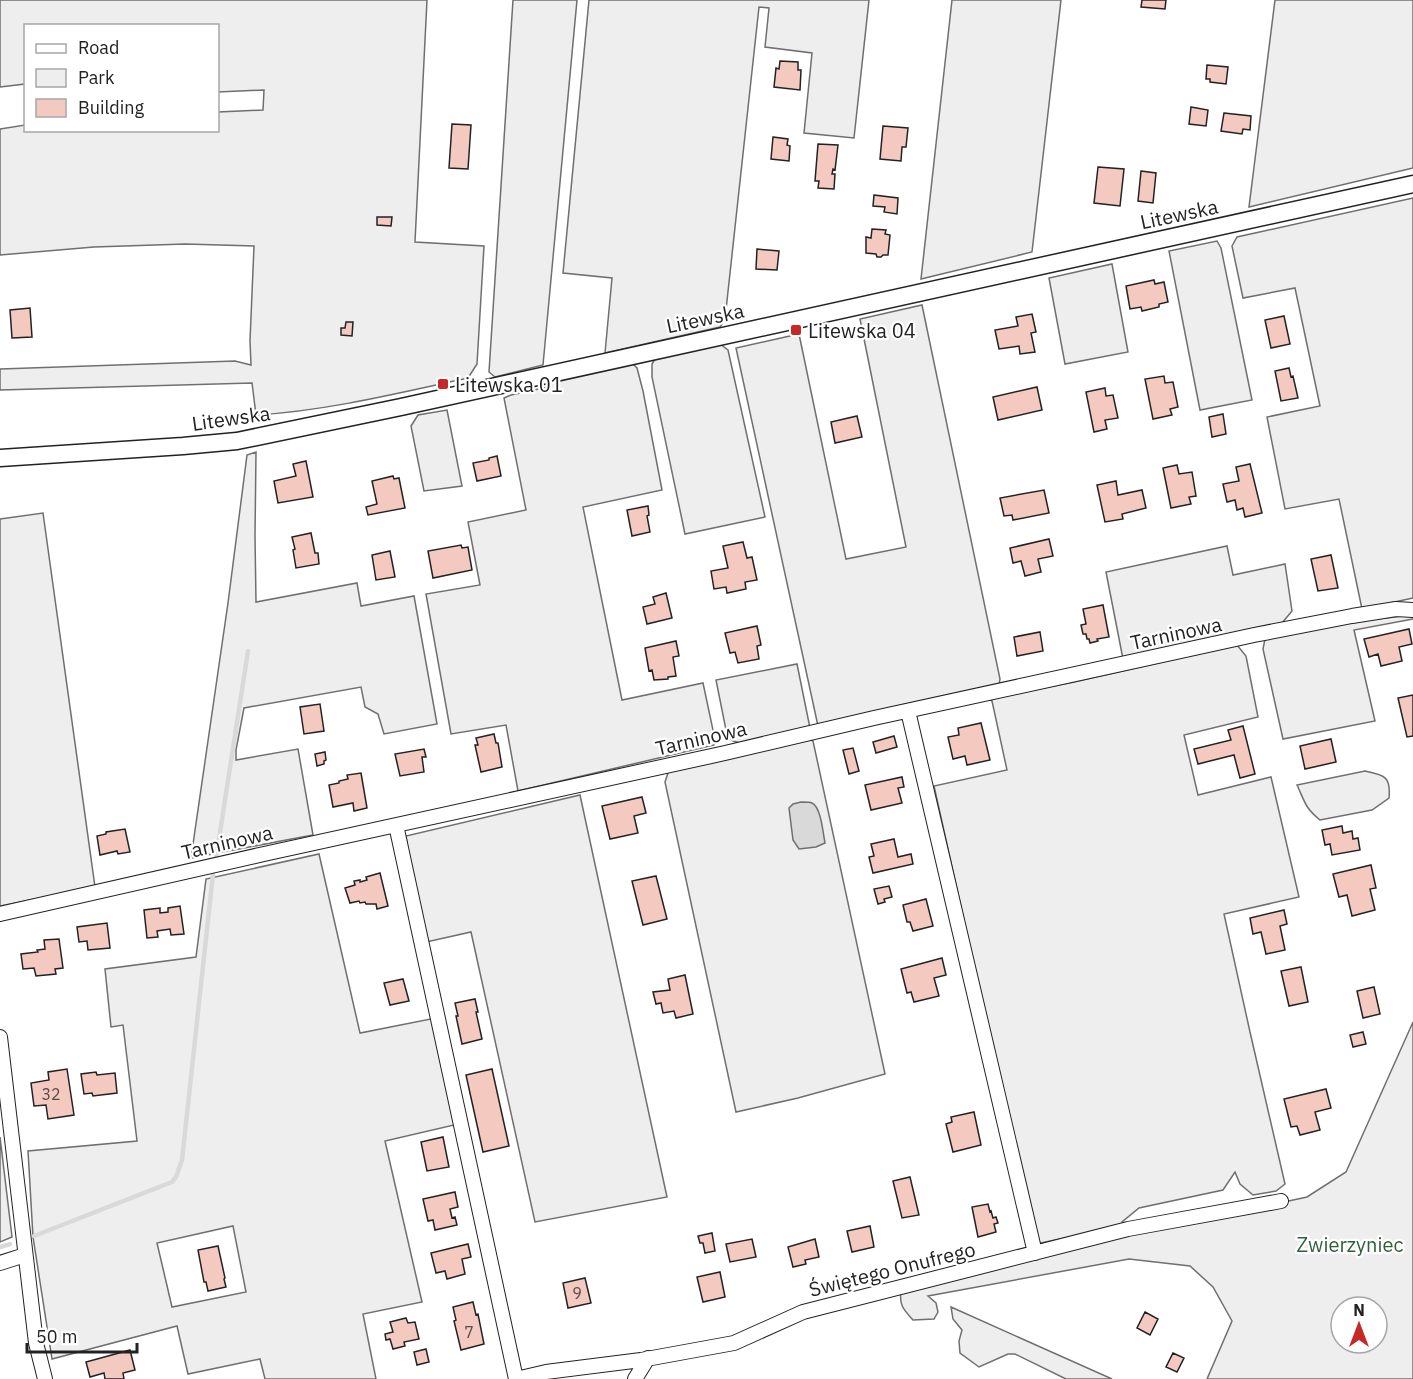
<svg xmlns="http://www.w3.org/2000/svg" width="1413" height="1379" viewBox="0 0 1413 1379" font-family="'IBM Plex Sans',sans-serif">
	<style>
		.green { fill: #eee; stroke: #6f6f6f; stroke-width: 1.5; fill-rule: evenodd }
		.water { fill: #d9d9d9; stroke: #6f6f6f; stroke-width: 1.5 }
		.lines { fill: none; stroke-linecap: round; stroke-linejoin: round }
		.stream { stroke: #d9d9d9; stroke-width: 4.5 }
		.building { fill: #f3c9c0; stroke: #222; stroke-width: 1.5 }
		.minor-casing { stroke: #222; stroke-width: 16 }
		.tertiary-casing { stroke: #222; stroke-width: 19 }
		.minor { stroke: #fff; stroke-width: 14 }
		.tertiary { stroke: #fff; stroke-width: 16 }
		.poi-dot { fill: #c62828; stroke: #fff; stroke-width: 2 }
		.labels { text-anchor: middle; dominant-baseline: central; stroke-width: 4.5; stroke-linejoin: round; paint-order: stroke }
		.number-label { font-size: 16px; fill: #564c4a }
		.street-label { font-size: 20px; fill: #222; stroke: #fff }
		.poi-label { font-size: 20px; fill: #222; stroke: #fff; text-anchor: start }
		.park-label { font-size: 20px; fill: #2f5e38; stroke: #fff }
	</style>
	<rect width="100%" height="100%" fill="#fff"/>
	<!-- green -->
	<path class="green" d="M0,0H427L415,242L484,246L477,364L468,378C399,393 326,411 256,415L252,383L0,390V369L235,361L251,365L250,341L254,246L185,244L94,247L0,255V129L25,125L26,130H218V112L263,110L264,90L218,92V26H26L25,84L0,87Z
		M513,0H577L543,365L495,377L489,372Z
		M589,0H869L854,138L804,133L812,53L765,47L769,8L759,7L725,319L720,327L605,353L612,278L563,273Z
		M952,0H1061L1032,252L921,279Z
		M1275,0H1413V168L1249,207Z
		M1413,198V598L1362,609L1339,499L1285,509L1267,417L1320,406L1295,288L1243,298L1232,246L1237,237Z
		M1217,241L1221,248L1252,400L1200,410L1169,251Z
		M1112,264L1128,352L1065,364L1049,278Z
		M922,305L1000,679L999,685L818,726L736,348L799,334L846,559L906,547L860,319Z
		M720,344L728,350L765,517L685,534L652,377V364L655,359Z
		M633,364L637,368L643,391L662,490L583,507L622,700L703,683L713,730L714,745L518,791L506,725L451,734L426,594L480,585L468,522L526,510L504,398L511,395L548,387V383Z
		M447,410L462,486L424,491L411,426L418,415Z
		M256,452L255,536L256,602L357,583L361,606L414,596L437,724L384,734L378,714L365,707L361,687L244,708L236,750V760L298,749L313,835L191,858L228,603L247,455Z
		M43,513L95,887L0,906V519Z
		M1227,546L1233,575L1285,564L1292,611L1282,623L1123,659L1106,572Z
		M1411,615L1413,616V619L1354,630L1375,721L1283,739L1263,649L1265,639L1352,622Z
		M1237,645L1246,656L1258,717L1184,735L1198,795L1271,777L1299,897L1224,914L1250,1032L1285,1184L1276,1191L1253,1195L1240,1184L1235,1172L1223,1190L1139,1208L1122,1222L1124,1226L1036,1244L934,786L1007,770L992,701L988,699L1074,682Z
		M797,664L810,728L740,743L733,741L727,735L716,680Z
		M807,738L813,741L885,1074L798,1098L736,1112L665,782L669,770Z
		M1365,771C1385,775 1391,777 1389,798L1372,810L1320,820C1305,808 1305,802 1297,785Z
		M580,795L667,1197L535,1222L471,932L426,942L467,1122L385,1141L422,1302L363,1314L376,1379H265L260,1359L188,1374L177,1326L52,1359L33,1237L28,1151L137,1141L123,1025L111,1027L105,969L196,957L206,879L319,854L360,1033L431,1019L406,836ZM233,1226L246,1292L172,1307L157,1243Z
		M1413,1022V1379H1207L1232,1321L1213,1287L1190,1266L1129,1259L928,1296L936,1303L938,1312L934,1319L913,1320C903,1309 899,1305 901,1290L1112,1239L1307,1197L1346,1172ZM1341,1307H1377V1343H1341Z
		M0,1137L12,1237L0,1242Z
		M951,1307L1112,1379H1066L1015,1354H1008L979,1367L960,1353L959,1341L962,1330L953,1319Z"/>
	<!-- water -->
	<path class="water" d="M801,802C803,802 810,802 812,803C821,807 823,833 825,843L816,847L799,849L793,840L789,808L793,804Z"/>
	<g class="lines">
		<!-- stream -->
		<path class="stream" d="M216,858L248,651
			M34,1236L172,1182L176,1177L182,1160L213,874
			M0,1247L10,1244"/>
	</g>
	<!-- building -->
	<path class="building" d="M1142,0H1166L1165,9L1141,7Z
		M780,61L798,62V70H801L800,90L774,87L776,68L779,69Z
		M1207,65L1228,67L1226,84L1210,82V79H1206Z
		M1191,107L1208,110L1206,126L1189,124Z
		M1224,113L1251,116L1250,130L1243,129L1242,134L1221,131Z
		M452,124L471,125L468,169L449,168Z
		M883,126L908,128L906,147H902L901,161L880,159Z
		M773,137L788,139L787,145L790,146L789,161L771,159Z
		M818,144L838,145L835,170L833,169L832,174H835L834,189L818,188L819,181H815Z
		M1098,167L1124,169L1120,206L1094,203Z
		M1141,171L1156,173L1153,203L1138,201Z
		M874,195L898,198L897,214L884,212L885,207L873,206Z
		M377,217H392L391,226L377,225Z
		M872,229L886,230L885,234L890,235L888,255H883L881,257H877L876,254L866,253V237L871,238Z
		M757,249L779,251L777,270L756,269Z
		M1154,280L1155,284L1164,282L1168,302L1159,304V307L1142,311L1141,307L1130,309L1126,286Z
		M30,308L32,337L12,338L10,310Z
		M1032,314L1036,332L1031,333L1035,352L1020,354L1019,346L999,349L995,330L1018,326L1016,317Z
		M1284,316L1290,344L1271,348L1265,320Z
		M346,322H353L352,336L341,335V328H345Z
		M1289,368L1291,377L1293,376L1298,398L1281,401L1275,371Z
		M1164,376L1165,383L1173,382L1178,407L1170,409L1172,415L1153,419L1145,379Z
		M1037,387L1042,410L998,420L993,397Z
		M1105,388L1106,396L1113,395L1118,418L1105,420L1107,429L1094,432L1086,392Z
		M1223,414L1226,434L1212,437L1209,417Z
		M857,416L862,437L835,443L831,422Z
		M497,456L501,476L477,481L473,463L489,460V458Z
		M306,461L313,497L278,503L274,481L296,476L293,464Z
		M1250,464L1262,513L1245,517L1243,508L1237,510L1235,500L1227,502L1223,484L1239,481L1236,467Z
		M1177,465L1179,474L1192,472L1196,496L1189,497L1191,504L1171,508L1163,468Z
		M393,476L394,479L399,478L405,508L368,515L366,507L377,504L372,481Z
		M1116,481L1118,495L1142,490L1146,508L1122,514L1123,519L1105,522L1097,485Z
		M1044,490L1049,513L1013,520L1012,515L1004,516L1000,498Z
		M648,506L649,515L647,516L650,532L632,536L627,510Z
		M311,533L315,553H318L319,564L296,568L293,550L295,549L292,537Z
		M1049,539L1053,556L1038,559L1041,572L1025,576L1021,561L1013,563L1010,548Z
		M743,542L747,558L752,557L757,580L745,582L746,589L727,593L726,587L714,589L711,571L728,568L723,546Z
		M461,545L462,548L468,547L472,570L433,578L428,551Z
		M390,551L395,577L376,580L372,555Z
		M1331,555L1338,588L1318,591L1311,559Z
		M666,593L672,618L647,624L643,607L655,604L653,597Z
		M1103,605L1109,637L1097,639L1098,641L1090,643L1089,639H1087L1086,634H1083L1081,625L1086,624L1083,609Z
		M757,626L761,645L757,646L759,659L738,663L735,652L730,653L725,633Z
		M1409,629L1412,644L1399,647L1402,661L1381,666L1378,654L1369,657L1364,639Z
		M1040,632L1043,651L1017,656L1014,637Z
		M676,641L679,656L673,657L676,676L668,677V679L654,680L652,670L649,671L645,648Z
		M1413,695V736L1407,737L1398,698Z
		M320,704L324,731L304,734L300,707Z
		M981,723L990,760L967,765L965,756L953,759L948,737L959,735L958,728Z
		M1243,726L1255,774L1240,778L1234,755L1198,764L1194,749L1231,740L1228,730Z
		M494,734L496,743H498L502,767L481,772L475,745H478L476,738Z
		M894,736L897,747L876,753L873,742Z
		M1331,739L1336,762L1305,769L1300,746Z
		M853,748L859,771L849,774L843,750Z
		M424,749L426,757H422L424,772L400,776L395,754Z
		M325,752L326,760L324,761V764L317,766L315,754Z
		M361,773L367,808L354,811L353,803L333,807L329,785L339,783V781L348,779L347,775Z
		M902,777L904,787L898,788L902,803L871,810L865,785Z
		M642,797L646,813L634,816L638,833L610,839L602,806Z
		M1342,826L1343,833L1352,831L1353,839L1358,838L1360,850L1332,855L1330,844L1325,845L1322,830Z
		M125,829L130,852L118,854L117,851L100,855L97,836L106,834V832Z
		M894,839L898,857L911,854L913,864L873,873L869,857L874,856L871,844Z
		M1371,865L1376,888L1370,889L1375,910L1352,916L1347,895L1339,897L1333,874Z
		M380,873L388,906L377,909L376,904H366L365,902L360,903L359,901L350,903L345,888L355,885L354,881L360,880V882L367,880L366,877Z
		M656,876L667,919L643,925L632,881Z
		M889,886L892,897L884,899L885,902L878,904L874,889Z
		M926,899L933,926L913,931L910,922H907L903,905Z
		M180,906L184,934L171,935L170,929L157,931L158,937L147,938L144,910L160,908V913L168,912V908Z
		M1284,910L1287,924L1280,926L1285,950L1266,954L1261,932L1253,934L1250,918Z
		M107,923L110,948L88,950L87,941L79,942L77,927Z
		M59,939L63,968L55,969L56,974L36,976L34,968L23,969L21,954L38,952L37,950L45,949L44,940Z
		M942,958L946,975L934,978L939,996L914,1002L911,992L907,993L901,969Z
		M1301,967L1308,1002L1289,1006L1281,971Z
		M685,975L693,1014L676,1018L674,1011L663,1013L661,1003L656,1004L653,992L670,990L668,979Z
		M403,979L409,1001L390,1005L384,983Z
		M1374,987L1380,1014L1363,1018L1357,991Z
		M475,999L478,1012H476L482,1039L462,1044L456,1016H458L455,1003Z
		M1363,1032L1366,1044L1353,1047L1350,1035Z
		M67,1069L74,1115L48,1119L46,1105L34,1106L31,1083L49,1080L48,1072Z
		M492,1069L509,1146L483,1152L466,1075Z
		M96,1072L97,1075L115,1073L117,1093L93,1096L92,1093L84,1094L81,1074Z
		M1326,1089L1331,1108L1315,1112L1320,1130L1300,1135L1297,1126L1291,1127L1284,1099Z
		M974,1112L981,1145L953,1152L946,1124L952,1122L951,1117Z
		M443,1137L449,1167L427,1171L421,1142Z
		M910,1177L919,1215L902,1218L893,1181Z
		M455,1192L458,1207L450,1209L452,1218L455,1217L457,1225L435,1230L433,1220L428,1221L423,1199Z
		M988,1204L990,1212L991,1211L993,1218L996,1217L998,1223L994,1224L996,1232L978,1237L972,1207Z
		M870,1226L874,1247L852,1252L847,1231Z
		M712,1233L715,1251L705,1253L703,1243H700L698,1236Z
		M752,1239L756,1257L730,1262L726,1244Z
		M815,1239L819,1257L805,1260L806,1264L793,1267L788,1247Z
		M468,1244L471,1257L462,1259L465,1274L447,1279L445,1271L436,1273L431,1253Z
		M218,1246L225,1278L224,1279L226,1287L208,1291L206,1282H204L198,1250Z
		M720,1272L725,1297L703,1302L697,1277Z
		M585,1278L591,1303L568,1308L563,1283Z
		M473,1302L476,1315L478,1314L484,1344L461,1350L454,1321L456,1320L453,1307Z
		M1145,1312L1158,1319L1150,1335L1137,1328Z
		M406,1318L408,1323L415,1322L419,1339L404,1342L405,1346L393,1349L390,1339L386,1340L385,1334L393,1332L390,1322Z
		M426,1349L429,1362L417,1365L414,1352Z
		M130,1350L135,1370L123,1373L124,1379H105L104,1373L90,1377L86,1362Z
		M1173,1353L1184,1358L1177,1372L1166,1367Z"/>
	<g class="lines">
		<!-- minor casing -->
		<g class="minor-casing">
			<path id="minor" d="M908,711L1035,1253
				M396,825L516,1379
				M0,914L264,854L725,753L874,718L1254,635L1352,616L1396,609L1413,610
				M0,1037L36,1343L45,1379
				M0,1263L25,1255
				M516,1379L546,1372L641,1360L734,1343L803,1312L1128,1229L1281,1201
				M635,1379L648,1358"/>
		</g>
		<!-- tertiary casing -->
		<g class="tertiary-casing">
			<path id="tertiary" d="M0,458L183,446L237,441L401,407L1413,184"/>
		</g>
		<!-- minor -->
		<use href="#minor" class="minor"/>
		<!-- tertiary -->
		<use href="#tertiary" class="tertiary"/>
	</g>
	<!-- markers -->
	<g class="poi-dot">
		<rect x="790" y="324" width="12" height="12" rx="3"/>
		<rect x="437" y="378" width="12" height="12" rx="3"/>
	</g>
	<g class="labels">
		<!-- number labels -->
		<g class="number-label">
			<text x="51" y="1094">32</text>
			<text x="577" y="1293">9</text>
			<text x="469" y="1332">7</text>
		</g>
		<!-- street labels -->
		<g class="street-label">
			<text transform="translate(1179 214) rotate(-12)">Litewska</text>
			<text transform="translate(705 318) rotate(-12)">Litewska</text>
			<text transform="translate(231 418) rotate(-8)">Litewska</text>
			<text transform="translate(1176 633) rotate(-12)">Tarninowa</text>
			<text transform="translate(701 738) rotate(-13)">Tarninowa</text>
			<text transform="translate(227 842) rotate(-13)">Tarninowa</text>
			<text transform="translate(892 1269) rotate(-14)">Świętego Onufrego</text>
		</g>
		<!-- poi labels -->
		<g class="poi-label">
			<text x="808" y="330">Litewska 04</text>
			<text x="455" y="384">Litewska 01</text>
		</g>
		<!-- park labels -->
		<g class="park-label">
			<text x="1350" y="1244">Zwierzyniec</text>
		</g>
	</g>
	<!-- legend -->
	<rect x="24" y="24" width="195" height="108" fill="#ffffff" stroke="#a7a7a7" stroke-width="1.5"/>
	<rect x="36" y="44" width="30" height="9" fill="#ffffff" stroke="#a7a7a7" stroke-width="1.5"/>
	<text x="78" y="54" font-size="18" fill="#222222">Road</text>
	<rect x="36" y="69" width="30" height="18" fill="#eeeeee" stroke="#a7a7a7" stroke-width="1.5"/>
	<text x="78" y="84" font-size="18" fill="#222222">Park</text>
	<rect x="36" y="99" width="30" height="18" fill="#f3c9c0" stroke="#a7a7a7" stroke-width="1.5"/>
	<text x="78" y="114" font-size="18" fill="#222222">Building</text>
	<!-- north arrow -->
	<g transform="translate(1359 1325)"><circle r="28" fill="#ffffff" stroke="#a7a7a7" stroke-width="1.5"/>
	<path d="M0-4.5L10 22L0 15L-10 22Z" fill="#c62828"/>
	<text y="-9" font-size="16" font-weight="bold" text-anchor="middle" fill="#222222">N</text>
	</g>
	<!-- scale -->
	<path d="M27 1343v9h110v-9" fill="none" stroke="#222222" stroke-width="3"/>
	<text x="36" y="1343" font-size="18" fill="#222222" stroke="#ffffff" stroke-width="4.5" paint-order="stroke">50 m</text>
</svg>
